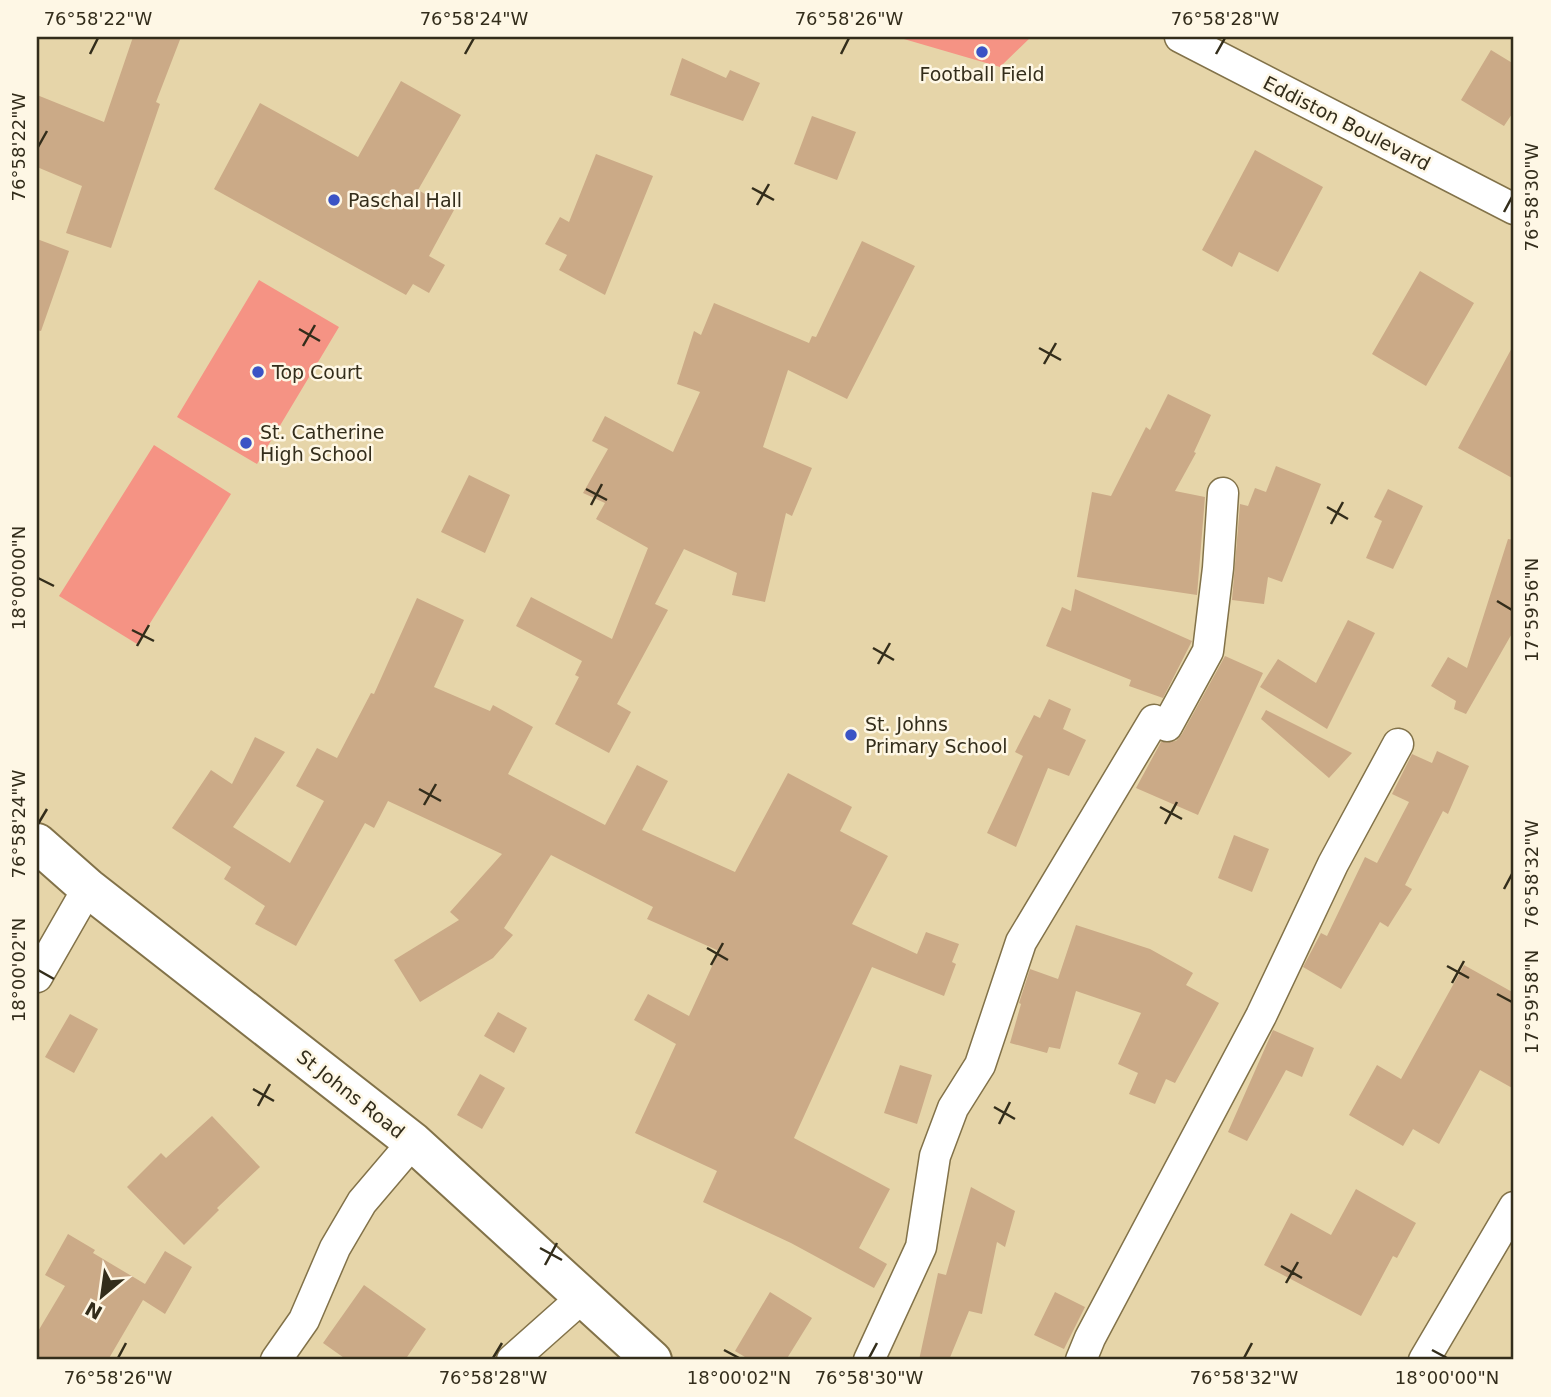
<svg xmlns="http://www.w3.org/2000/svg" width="1551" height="1397" viewBox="0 0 1551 1397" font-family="'DejaVu Sans',sans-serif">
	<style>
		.green { fill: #f59384 }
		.building { fill: #cbaa87 }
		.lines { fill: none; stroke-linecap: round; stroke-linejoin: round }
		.minor-casing { stroke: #827249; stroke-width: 33 }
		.secondary-casing { stroke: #827249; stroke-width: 42 }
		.minor { stroke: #fff; stroke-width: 30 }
		.secondary { stroke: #fff; stroke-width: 38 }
		.ticks { fill: none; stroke: #332d1b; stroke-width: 2.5 }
		.poi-dot { fill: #3b53c5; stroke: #fef7e5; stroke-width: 2.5 }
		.labels { text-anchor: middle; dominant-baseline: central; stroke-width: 5; stroke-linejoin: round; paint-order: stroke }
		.poi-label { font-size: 19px; fill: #332d1b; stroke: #fef7e5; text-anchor: start }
		.street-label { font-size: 19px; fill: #332d1b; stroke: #fef7e5 }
		.neatline { fill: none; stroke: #332d1b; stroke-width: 2.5 }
		.ticks-label { font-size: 18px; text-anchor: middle; fill: #332d1b }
	</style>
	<rect width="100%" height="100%" fill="#e6d5a9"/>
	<!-- green -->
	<path class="green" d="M897,37H1031L1000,67Z
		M259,280L339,327L257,464L177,417Z
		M154,445L231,494L137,644L59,596Z"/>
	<!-- building -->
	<path class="building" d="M133,37H181L156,102L160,104L111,248L66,233L82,186L37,167V95L104,122Z
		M1491,50L1514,64V111L1504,126L1461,100Z
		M682,58L726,78L730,70L760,83L743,121L670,95Z
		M401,81L461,115L418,190L454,210L429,256L445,265L429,293L413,284L406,295L214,189L260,103L358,157Z
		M812,116L856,132L837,180L794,164Z
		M1255,150L1323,187L1278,272L1239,252L1232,267L1202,250Z
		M596,154L653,176L605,295L559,270L567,255L545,244L560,217L569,222Z
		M37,239L69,251L41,331L37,330Z
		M862,241L915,266L847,399L788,370L763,447L812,468L792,516L786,513L765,602L732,595L737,573L684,549L655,604L668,610L617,704L631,712L609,753L555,724L579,677L575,675L582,661L516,626L531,597L612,639L648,548L596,519L605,503L583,493L608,449L592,441L605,416L673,452L700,392L677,384L694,331L701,335L714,303L809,343L812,336L816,337Z
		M1420,271L1474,303L1426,386L1372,354Z
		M1514,344V479L1458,448Z
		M1168,394L1211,415L1194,452L1196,453L1175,491L1205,497L1197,595L1077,577L1092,492L1111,496L1146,427L1150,430Z
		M1276,466L1321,484L1282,582L1268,577L1264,604L1232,600L1240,504L1248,506L1255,488L1266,492Z
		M469,475L510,495L485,553L441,532Z
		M1388,489L1423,506L1393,569L1366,558L1382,521L1374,517Z
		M1508,539L1514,540V630L1466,714L1454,709L1456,701L1431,686L1448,657L1467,668Z
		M1075,589L1192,641L1163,698L1129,686L1131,680L1046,646L1062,607L1071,611Z
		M417,598L464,620L434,687L490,711L493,705L533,727L508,774L605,825L637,765L668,781L642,830L735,872L788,773L852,807L840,831L888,856L852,924L917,954L926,932L959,944L952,962L956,964L944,996L872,967L794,1138L890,1189L859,1248L887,1264L874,1288L791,1243L703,1202L717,1171L635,1133L676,1044L634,1020L648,994L689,1016L719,951L647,919L653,907L551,855L504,928L513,935L493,958L420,1002L394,960L459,920L450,912L502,854L388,801L374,828L365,823L296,946L255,924L265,906L224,879L231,867L172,828L211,770L232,784L255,737L285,752L233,827L290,863L324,801L296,786L317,748L337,758L371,693L374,694Z
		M1348,620L1375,633L1327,729L1260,687L1278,659L1316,683Z
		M1225,656L1263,673L1198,815L1136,788L1161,742L1176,741L1182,734Z
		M1049,699L1071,709L1063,729L1086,740L1069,776L1048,768L1016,847L987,833L1023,756L1015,752L1034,715L1040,718Z
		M1266,710L1352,753L1329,778L1261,719Z
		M1437,751L1469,766L1448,814L1443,811L1405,885L1412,889L1388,927L1380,922L1341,989L1303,967L1321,933L1327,936L1365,857L1377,863L1409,802L1392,794L1412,754L1432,763Z
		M1234,835L1269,849L1252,892L1218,878Z
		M1076,925L1150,949L1193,973L1186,985L1219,1003L1175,1083L1166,1079L1155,1104L1129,1094L1138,1073L1118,1064L1141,1013L1076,991L1060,1049L1049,1047L1047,1053L1010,1043L1021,1004L1019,1003L1030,969L1058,979Z
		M1464,965L1514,993V1089L1480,1070L1439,1144L1413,1129L1403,1146L1349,1115L1377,1065L1401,1079Z
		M498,1012L527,1028L514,1053L484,1036Z
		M70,1014L98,1029L74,1073L45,1057Z
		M1273,1030L1314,1048L1302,1077L1286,1070L1247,1141L1228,1132Z
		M900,1065L932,1075L917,1124L884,1113Z
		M480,1074L505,1088L482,1129L457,1115Z
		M212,1116L260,1167L217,1208L219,1210L184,1245L127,1187L161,1153L166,1158Z
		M971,1187L1015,1211L1005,1247L997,1242L982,1314L969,1311L949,1360H919L938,1273L946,1275Z
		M1356,1189L1416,1223L1397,1258L1393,1256L1361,1316L1264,1265L1291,1213L1331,1235Z
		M68,1234L95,1250L93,1253L145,1284L165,1251L192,1267L165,1314L143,1300L108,1360H37V1333L65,1286L45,1275Z
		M364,1285L426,1329L405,1360H347L323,1343Z
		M770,1292L812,1318L786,1360H750L735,1351Z
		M1055,1292L1085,1307L1064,1349L1034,1335Z"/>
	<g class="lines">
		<!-- minor casing -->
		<g class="minor-casing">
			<path id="minor" d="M1180,37L1514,209
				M37,977L88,888
				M276,1360L304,1320L335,1248L362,1202L413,1142
				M512,1360L584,1296
				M869,1360L921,1247L935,1156L953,1108L980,1065L1021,942L1154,720L1167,726L1208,651L1218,568L1223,493
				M1081,1360L1090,1338L1261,1016L1333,864L1398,744
				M1424,1360L1514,1207"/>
		</g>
		<!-- secondary casing -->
		<g class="secondary-casing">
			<path id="secondary" d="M37,843L88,888L413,1142L652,1360"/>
		</g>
		<!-- minor -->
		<use href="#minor" class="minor"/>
		<!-- secondary -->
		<use href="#secondary" class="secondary"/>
	</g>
	<!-- ticks -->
	<path class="ticks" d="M90,54L98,38M465,54L474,38M841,54L849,38M1216,54L1225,38M38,147L47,131M752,188L774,200M757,205L769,184M1504,212L1512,197M299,329L320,341M303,346L315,325M1039,348L1061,360M1044,364L1056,343M586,489L607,500M591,505L602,484M1327,507L1348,519M1331,524L1343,502M38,578L54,586M1497,601L1512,610M132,630L154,641M137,646L149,625M873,648L894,660M878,664L890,643M419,789L441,801M424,805L436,784M1160,807L1182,819M38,824L47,809M1165,824L1177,802M1504,889L1512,874M707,948L728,960M711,965L723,943M1447,966L1469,978M38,970L54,979M1452,983L1464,961M1497,994L1512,1002M253,1089L274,1101M258,1106L270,1084M994,1107L1015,1119M999,1124L1010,1102M540,1248L562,1260M545,1265L557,1243M1281,1266L1302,1278M1286,1283L1298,1262M724,1350L739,1358M1432,1350L1447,1358M118,1358L126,1343M493,1358L502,1343M869,1358L877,1343M1244,1358L1252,1343"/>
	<!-- markers -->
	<g class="poi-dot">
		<circle cx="982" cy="52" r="7"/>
		<circle cx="334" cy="200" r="7"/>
		<circle cx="258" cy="372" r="7"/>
		<circle cx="246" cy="443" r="7"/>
		<circle cx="851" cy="735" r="7"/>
	</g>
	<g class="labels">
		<!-- poi labels -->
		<g class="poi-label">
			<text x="982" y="74" text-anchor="middle">Football Field</text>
			<text x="348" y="200">Paschal Hall</text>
			<text x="272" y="372">Top Court</text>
			<text x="260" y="432">St. Catherine<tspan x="260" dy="22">High School</tspan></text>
			<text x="865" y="724">St. Johns<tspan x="865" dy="22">Primary School</tspan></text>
		</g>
		<!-- street labels -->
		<g class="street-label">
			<text transform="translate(1347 123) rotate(27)">Eddiston Boulevard</text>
			<text transform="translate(351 1094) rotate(38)">St Johns Road</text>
		</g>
	</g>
	<!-- border -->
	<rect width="1551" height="1397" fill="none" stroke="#fef7e5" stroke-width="77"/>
	<!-- north arrow -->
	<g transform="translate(102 1296) rotate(209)" stroke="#fef7e5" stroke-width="5" paint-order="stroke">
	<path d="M0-5L12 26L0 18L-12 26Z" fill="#332d1b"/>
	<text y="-10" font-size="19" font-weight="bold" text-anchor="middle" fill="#332d1b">N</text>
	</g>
	<rect x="38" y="38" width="1474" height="1320" class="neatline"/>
	<g class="ticks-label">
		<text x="98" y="25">76°58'22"W</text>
		<text x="474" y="25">76°58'24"W</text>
		<text x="849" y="25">76°58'26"W</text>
		<text x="1225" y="25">76°58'28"W</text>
		<text transform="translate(19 147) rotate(-90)" y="6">76°58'22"W</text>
		<text transform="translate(1532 197) rotate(-90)" y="6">76°58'30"W</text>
		<text transform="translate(19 578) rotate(-90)" y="6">18°00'00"N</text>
		<text transform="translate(1532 610) rotate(-90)" y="6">17°59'56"N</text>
		<text transform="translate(19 824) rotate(-90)" y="6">76°58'24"W</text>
		<text transform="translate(1532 874) rotate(-90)" y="6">76°58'32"W</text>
		<text transform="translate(19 970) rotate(-90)" y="6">18°00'02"N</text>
		<text transform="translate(1532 1002) rotate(-90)" y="6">17°59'58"N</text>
		<text x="118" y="1384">76°58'26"W</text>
		<text x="493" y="1384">76°58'28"W</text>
		<text x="739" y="1384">18°00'02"N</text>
		<text x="869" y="1384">76°58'30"W</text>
		<text x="1244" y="1384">76°58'32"W</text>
		<text x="1447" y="1384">18°00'00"N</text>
	</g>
</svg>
